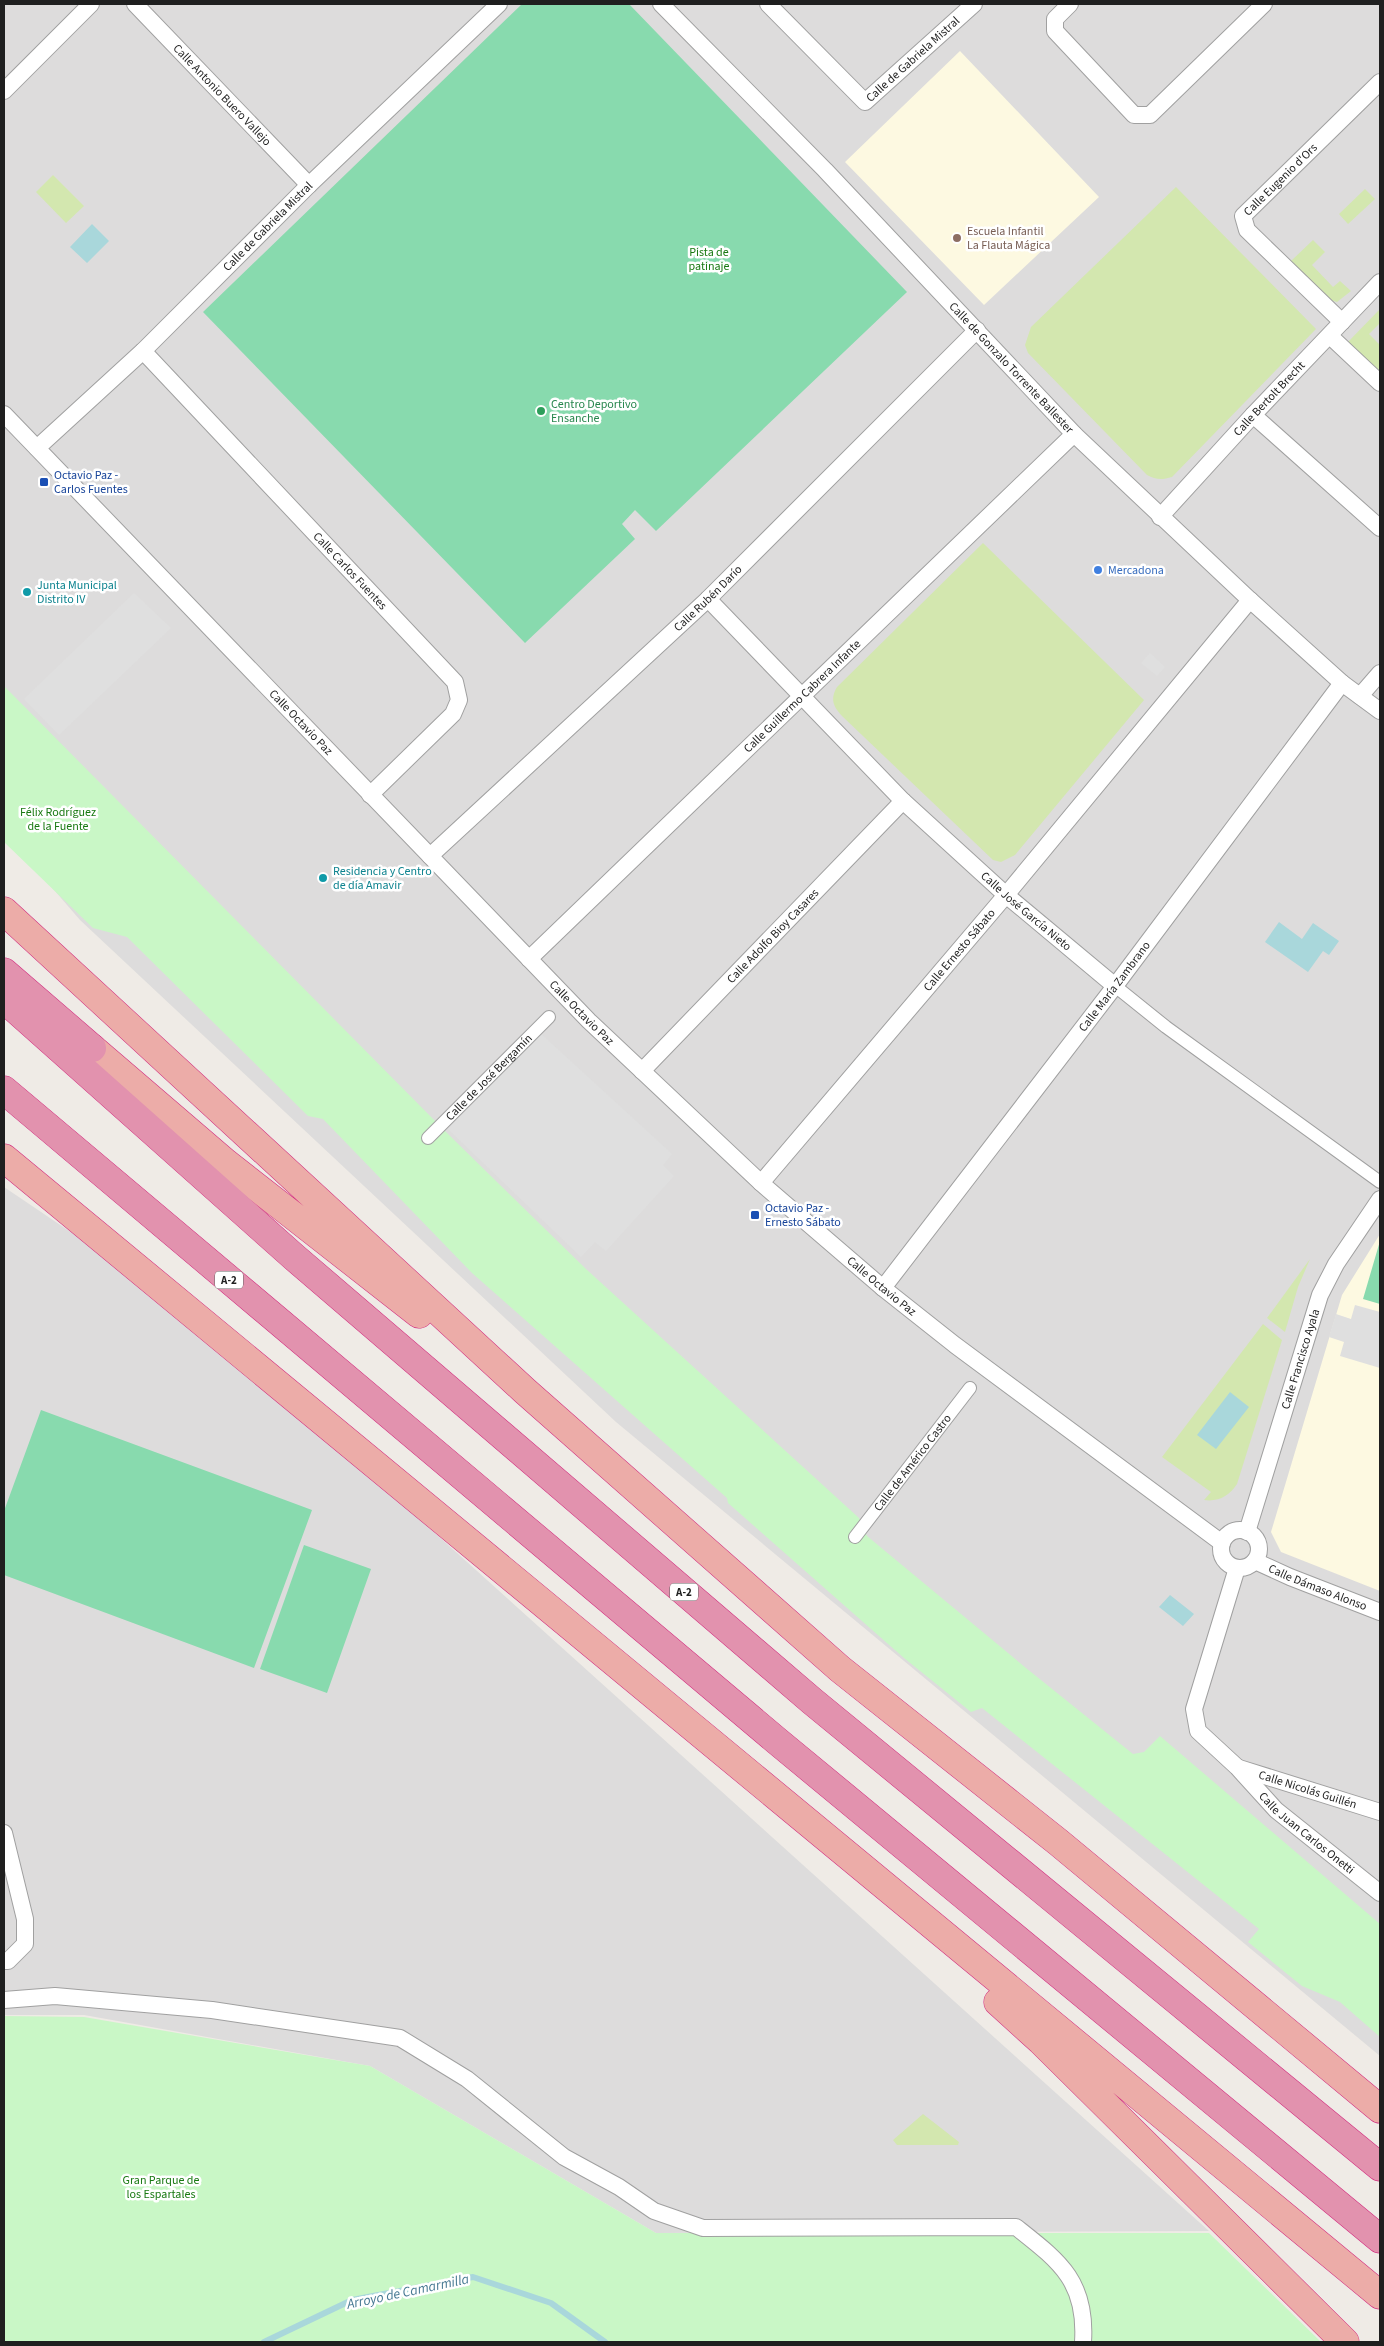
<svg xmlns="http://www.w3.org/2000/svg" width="1384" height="2346" viewBox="0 0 1384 2346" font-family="'Source Sans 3',sans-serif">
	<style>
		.residential { fill: #dddcdc }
		.education { fill: #fdf9e1 }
		.grass { fill: #d3e7af }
		.park { fill: #c9f7c6 }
		.pitch { fill: #88daae }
		.parking { fill: #dfdfdf }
		.water { fill: #a9d7db }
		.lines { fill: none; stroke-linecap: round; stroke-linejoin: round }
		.stream { stroke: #a9d7db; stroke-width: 6 }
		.pedestrian-casing { stroke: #a0a0a0; stroke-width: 14 }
		.minor-casing { stroke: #a0a0a0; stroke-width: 18 }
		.trunk-casing { stroke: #d22f80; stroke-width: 29 }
		.motorway-casing { stroke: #d22f80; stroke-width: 29 }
		.pedestrian { stroke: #fff; stroke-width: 12 }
		.minor { stroke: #fff; stroke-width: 16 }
		.trunk { stroke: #ecaca8; stroke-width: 28 }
		.motorway { stroke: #e292ae; stroke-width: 28 }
		.education-dot { fill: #8d6e63; stroke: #fff; stroke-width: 2 }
		.leisure-dot { fill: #2e9e5b; stroke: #fff; stroke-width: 2 }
		.transit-dot { fill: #1a4fb4; stroke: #fff; stroke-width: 2 }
		.shop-dot { fill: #3f7fe0; stroke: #fff; stroke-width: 2 }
		.culture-dot { fill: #0f9aa8; stroke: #fff; stroke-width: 2 }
		.labels { text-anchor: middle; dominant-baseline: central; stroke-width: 5; stroke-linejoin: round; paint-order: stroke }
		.shield { fill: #fff; stroke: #626262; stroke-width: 1 }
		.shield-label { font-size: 11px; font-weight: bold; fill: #1f1f1f }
		.street-label { font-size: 12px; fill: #1f1f1f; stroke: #fff }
		.education-label { font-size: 12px; fill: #785e54; stroke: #fff; text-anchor: start }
		.park-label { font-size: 12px; fill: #197912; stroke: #fff }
		.leisure-label { font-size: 12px; fill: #27864d; stroke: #fff; text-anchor: start }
		.transit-label { font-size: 12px; fill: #164399; stroke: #fff; text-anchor: start }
		.shop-label { font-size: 12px; fill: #366cbe; stroke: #fff; text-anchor: start }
		.culture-label { font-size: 12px; fill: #0d838f; stroke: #fff; text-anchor: start }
		.water-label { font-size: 14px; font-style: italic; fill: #477993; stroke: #fff }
	</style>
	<rect width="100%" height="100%" fill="#efebe6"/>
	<!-- residential -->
	<path class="residential" d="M4,4H1380V2056L616,1422L80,920L4,832Z
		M4,1187L192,1314L1209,2231L656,2233L370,2066L84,2015H4Z"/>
	<!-- education -->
	<path class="education" d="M960,51L1099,197L984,305L845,162Z
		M1380,1234V1591L1281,1552L1271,1532L1342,1295Z"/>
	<!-- grass -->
	<path class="grass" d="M53,175L84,206L66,223L36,192Z
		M1176,187L1316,329L1172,477C1162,480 1156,480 1147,475L1028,353L1025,345L1031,327Z
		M1365,189L1375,199L1348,224L1339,214Z
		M1313,240L1325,252L1312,265L1333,287L1340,281L1351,291L1337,302L1330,300L1291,261Z
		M1380,309V323L1369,334L1380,345V374L1347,343Z
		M983,543L1144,700L1015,855L1001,862L993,860L842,716C833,706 830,699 837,687Z
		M1310,1259L1298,1287L1285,1332L1267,1318Z
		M1263,1324L1282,1340L1237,1484C1229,1496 1219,1502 1204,1500L1211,1492L1162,1457Z
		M923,2114L959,2142L958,2145H897L893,2140Z"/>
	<!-- park -->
	<path class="park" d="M4,686L446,1132L586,1269L859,1518L867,1536L1026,1668L1133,1754L1144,1752L1160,1736L1380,1924V2037L1340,2002L1302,1986L1248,1942L1259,1929L982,1708L971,1712L904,1658L728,1503L727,1498L472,1273L323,1119L308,1116L127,937L93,928L4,842Z
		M4,2016L84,2017L370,2066L656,2233H1209L1321,2342H4Z"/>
	<!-- pitch -->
	<path class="pitch" d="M522,4H629L907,292L656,531L635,510L622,524L635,539L525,643L203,312Z
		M1380,1241V1304L1363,1299Z
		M41,1410L312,1510L254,1668L4,1575V1511Z
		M304,1545L371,1569L327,1693L260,1669Z"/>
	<!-- parking -->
	<path class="parking" d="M134,593L171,628L59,735L24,699Z
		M1150,653L1165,667L1157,676L1141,663Z
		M540,1033L672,1154L663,1165L674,1176L606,1251L595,1242L581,1257L448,1129Z
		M1355,1305L1380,1312V1368L1340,1356L1344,1342L1329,1337L1336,1314L1351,1319Z"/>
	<!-- water -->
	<path class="water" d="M92,224L109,241L87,263L70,247Z
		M1279,922L1302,939L1313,923L1339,941L1329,955L1323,951L1308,972L1265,942Z
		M1230,1392L1249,1407L1216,1449L1197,1435Z
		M1170,1595L1194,1614L1183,1626L1159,1607Z"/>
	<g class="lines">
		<!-- stream -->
		<path class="stream" d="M264,2342L352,2300L473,2277L551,2303L605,2342"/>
		<!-- pedestrian casing -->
		<g class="pedestrian-casing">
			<g id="pedestrian">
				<path d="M1115,986L1166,1027L1380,1182"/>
				<path id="s1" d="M428,1138L549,1017"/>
				<path id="s2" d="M855,1537L970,1388"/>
			</g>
		</g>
		<!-- minor casing -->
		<g class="minor-casing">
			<g id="minor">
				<path id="s3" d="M135,4L309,185"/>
				<path id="s4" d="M661,4L825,170L1074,434L1250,600L1342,683L1380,711"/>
				<path id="s5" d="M768,4L865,102L974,4"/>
				<path d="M1070,4L1055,19V31L1134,115H1150L1264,4"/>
				<path d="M4,91L91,4"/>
				<path id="s6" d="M1342,322L1247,230L1243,216L1380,82"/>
				<path d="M1330,336L1380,383"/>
				<path id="s7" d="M143,351L455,682L459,700L453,714L370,795"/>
				<path id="s8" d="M4,414L589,1021L761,1183L883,1288L955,1345L1222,1543"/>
				<path d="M1253,415L1380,528"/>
				<path id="s9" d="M37,448L143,351L309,185L499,4"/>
				<path id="s10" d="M1160,517L1253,415L1380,282"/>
				<path id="s11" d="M708,599L903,801L1006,895L1115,986"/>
				<path d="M1360,696L1380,673"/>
				<path id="s12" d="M430,856L708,599L977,330"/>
				<path id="s13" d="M529,959L1074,434"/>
				<path id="s14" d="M642,1071L903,801"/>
				<path id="s15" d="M761,1183L1006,895L1250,600"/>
				<path id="s16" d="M883,1288L1115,986L1342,683"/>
				<circle cx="1240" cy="1549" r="19"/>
				<path id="s17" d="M1247,1532L1320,1295L1336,1264L1380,1199"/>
				<path id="s18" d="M1255,1561L1290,1577L1380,1612"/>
				<path id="s19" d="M1237,1568L1194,1709L1198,1731L1237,1767L1276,1810L1380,1893"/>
				<path id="s20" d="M1239,1768L1380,1812"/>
				<path d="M4,1833L25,1919V1944L8,1961H4"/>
				<path d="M4,2000L55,1996L212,2010L400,2038L467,2079L564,2157L619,2187L654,2211L703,2228L1016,2227C1059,2261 1087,2281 1083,2342"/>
			</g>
		</g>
		<!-- trunk casing -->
		<g class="trunk-casing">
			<path id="trunk" d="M4,911L525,1391L840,1669L1058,1842L1380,2109
				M92,1048L226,1163L419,1314
				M4,1158L1380,2295
				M998,2002L1041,2041L1345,2342"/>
		</g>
		<!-- motorway casing -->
		<g class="motorway-casing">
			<path id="motorway" d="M4,972L92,1048
				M4,999L294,1257L812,1701L1380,2167
				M4,1090L777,1741L1380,2239"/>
		</g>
		<!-- pedestrian -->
		<use href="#pedestrian" class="pedestrian"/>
		<!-- minor -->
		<use href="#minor" class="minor"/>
		<!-- trunk -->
		<use href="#trunk" class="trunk"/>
		<!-- motorway -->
		<use href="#motorway" class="motorway"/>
	</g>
	<!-- markers -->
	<circle class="education-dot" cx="957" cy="238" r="5"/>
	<circle class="leisure-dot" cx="541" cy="411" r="5"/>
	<g class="transit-dot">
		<rect x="39" y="477" width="10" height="10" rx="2.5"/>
		<rect x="750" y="1210" width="10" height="10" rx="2.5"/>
	</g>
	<circle class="shop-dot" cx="1098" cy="570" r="5"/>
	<g class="culture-dot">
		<circle cx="27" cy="592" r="5"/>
		<circle cx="323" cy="878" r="5"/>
	</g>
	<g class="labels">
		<!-- shield labels -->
		<g class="shield">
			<rect x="215" y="1271.5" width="28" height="17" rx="4"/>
			<rect x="670" y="1583.5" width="28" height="17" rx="4"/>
		</g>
		<g class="shield-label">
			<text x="229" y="1280">A-2</text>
			<text x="684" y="1592">A-2</text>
		</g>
		<!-- street labels -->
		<g class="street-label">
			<text stroke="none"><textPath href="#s5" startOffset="202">Calle de Gabriela Mistral</textPath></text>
			<text stroke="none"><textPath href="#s3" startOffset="126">Calle Antonio Buero Vallejo</textPath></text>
			<text stroke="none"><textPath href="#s6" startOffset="199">Calle Eugenio d'Ors</textPath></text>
			<text stroke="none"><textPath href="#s9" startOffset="320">Calle de Gabriela Mistral</textPath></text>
			<text stroke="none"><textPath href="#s4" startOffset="505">Calle de Gonzalo Torrente Ballester</textPath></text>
			<text stroke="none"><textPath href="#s10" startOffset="161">Calle Bertolt Brecht</textPath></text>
			<text stroke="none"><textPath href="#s7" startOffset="302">Calle Carlos Fuentes</textPath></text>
			<text stroke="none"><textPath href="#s12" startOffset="379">Calle Rubén Darío</textPath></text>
			<text stroke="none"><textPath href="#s13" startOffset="379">Calle Guillermo Cabrera Infante</textPath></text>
			<text stroke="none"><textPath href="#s8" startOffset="428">Calle Octavio Paz</textPath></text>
			<text stroke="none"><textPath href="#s11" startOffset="446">Calle José García Nieto</textPath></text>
			<text stroke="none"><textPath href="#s14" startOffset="188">Calle Adolfo Bioy Casares</textPath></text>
			<text stroke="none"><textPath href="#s15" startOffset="306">Calle Ernesto Sábato</textPath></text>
			<text stroke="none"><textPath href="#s16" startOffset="380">Calle María Zambrano</textPath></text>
			<text stroke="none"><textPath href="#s8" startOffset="832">Calle Octavio Paz</textPath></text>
			<text stroke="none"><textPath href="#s1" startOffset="86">Calle de José Bergamín</textPath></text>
			<text stroke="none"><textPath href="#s8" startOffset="1238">Calle Octavio Paz</textPath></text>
			<text stroke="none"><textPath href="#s17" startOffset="181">Calle Francisco Ayala</textPath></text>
			<text stroke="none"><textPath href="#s2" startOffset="94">Calle de Américo Castro</textPath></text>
			<text stroke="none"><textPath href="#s18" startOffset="68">Calle Dámaso Alonso</textPath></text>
			<text stroke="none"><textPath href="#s20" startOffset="72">Calle Nicolás Guillén</textPath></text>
			<text stroke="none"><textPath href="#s19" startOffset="319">Calle Juan Carlos Onetti</textPath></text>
		</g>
		<!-- education labels -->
		<g class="education-label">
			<text x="967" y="231">Escuela Infantil<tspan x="967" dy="14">La Flauta Mágica</tspan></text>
		</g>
		<!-- park labels -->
		<g class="park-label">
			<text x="709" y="252">Pista de<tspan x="709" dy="14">patinaje</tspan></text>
			<text x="58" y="812">Félix Rodríguez<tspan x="58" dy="14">de la Fuente</tspan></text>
			<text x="161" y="2180">Gran Parque de<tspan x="161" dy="14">los Espartales</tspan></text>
		</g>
		<!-- leisure labels -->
		<g class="leisure-label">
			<text x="551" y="404">Centro Deportivo<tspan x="551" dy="14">Ensanche</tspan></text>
		</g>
		<!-- transit labels -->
		<g class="transit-label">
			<text x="54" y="475">Octavio Paz -<tspan x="54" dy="14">Carlos Fuentes</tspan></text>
			<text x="765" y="1208">Octavio Paz -<tspan x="765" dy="14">Ernesto Sábato</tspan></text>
		</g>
		<!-- shop labels -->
		<g class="shop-label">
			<text x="1108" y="570">Mercadona</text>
		</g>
		<!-- culture labels -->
		<g class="culture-label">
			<text x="37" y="585">Junta Municipal<tspan x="37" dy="14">Distrito IV</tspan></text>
			<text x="333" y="871">Residencia y Centro<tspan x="333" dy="14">de día Amavir</tspan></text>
		</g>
		<!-- water labels -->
		<g class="water-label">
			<text transform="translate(408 2292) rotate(-12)">Arroyo de Camarmilla</text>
		</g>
	</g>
	<!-- border -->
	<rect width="1384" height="2346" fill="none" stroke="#1f1f1f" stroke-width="10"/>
</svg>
